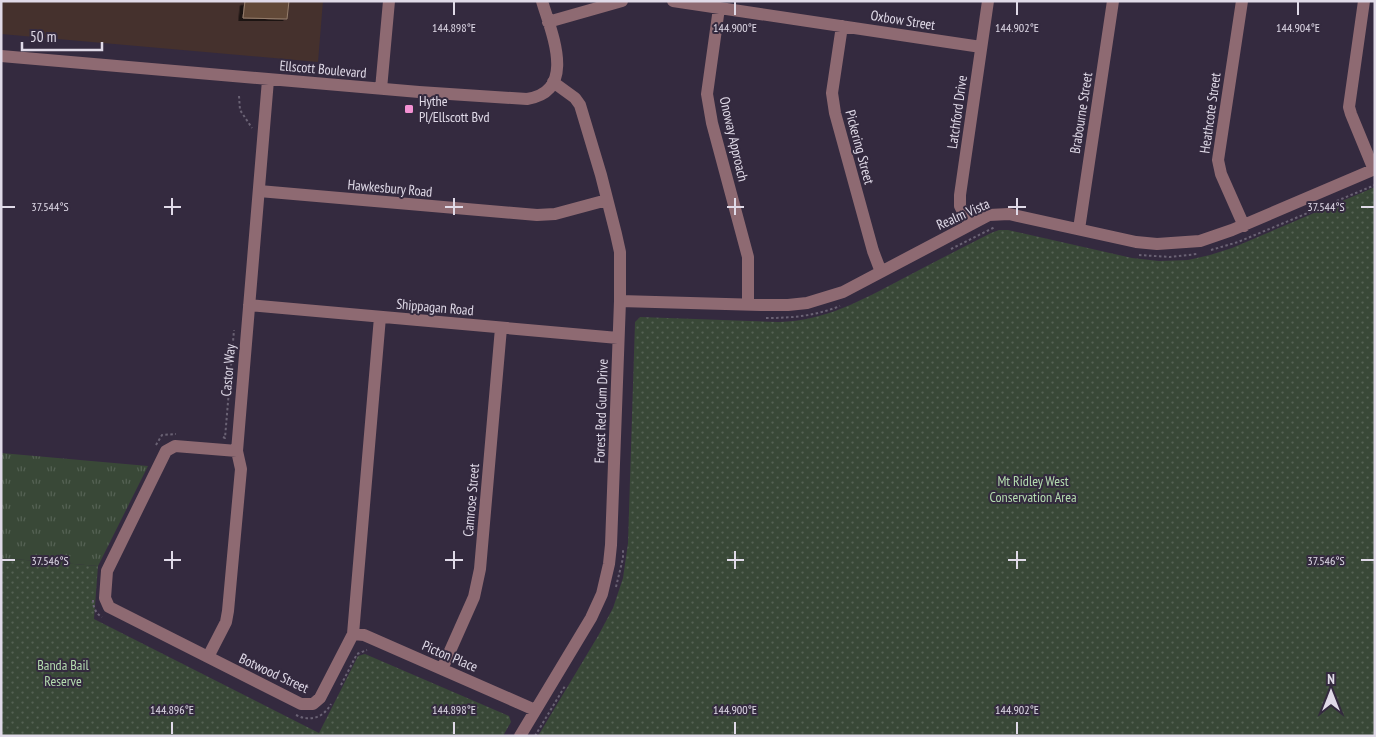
<svg xmlns="http://www.w3.org/2000/svg" width="1376" height="737" viewBox="0 0 1376 737" font-family="'PT Sans Narrow',sans-serif">
	<style>
		.education { fill: #45312d }
		.grass { fill: url(#grass-dots) }
		.park { fill: url(#park-tufts) }
		.building { fill: #624a38; stroke: #957d6c; filter: url(#shadow) }
		.lines { fill: none; stroke-linecap: round; stroke-linejoin: round }
		.path { stroke: #6a6274; stroke-width: 2; stroke-dasharray: 2.5 2.5; stroke-linecap: butt }
		.minor { stroke: #8e6a72; stroke-width: 12 }
		.ticks { fill: none; stroke: #e0dae8; stroke-width: 2 }
		.poi-dot { fill: #f491d3; stroke: #342a3f; stroke-width: 2 }
		.labels { text-anchor: middle; dominant-baseline: central; stroke-width: 4; stroke-linejoin: round; paint-order: stroke }
		.street-label { font-size: 14px; fill: #e0dae8; stroke: #342a3f }
		.poi-label { font-size: 14px; fill: #e0dae8; stroke: #342a3f; text-anchor: start }
		.park-label { font-size: 14px; fill: #b4dcaf; stroke: #342a3f }
		.ticks-label { font-size: 12px; text-anchor: middle; fill: #e0dae8; stroke: #342a3f; stroke-width: 4; stroke-linejoin: round; paint-order: stroke }
	</style>
	<defs>
		<pattern id="grass-dots" width="8" height="8" patternUnits="userSpaceOnUse" patternTransform="scale(1.25)"><rect width="8" height="8" fill="#394837"/><path d="M2 2h.1M6 6h.1" fill="none" stroke="#556254" stroke-width="1.8" stroke-linecap="round"/></pattern>
		<pattern id="park-tufts" width="24" height="20" patternUnits="userSpaceOnUse" patternTransform="scale(1.25)"><rect width="24" height="20" fill="#394837"/><path d="M3 7l-1-3M5 7V3M7 7l1-3M15 17l-1-3M17 17v-4M19 17l1-3" fill="none" stroke="#556254"/></pattern>
		<filter id="shadow"><feDropShadow dx="-4.5" dy="4.5" stdDeviation="0" flood-color="#0009"/></filter>
	</defs>
	<rect width="100%" height="100%" fill="#342a3f"/>
	<!-- education -->
	<path class="education" d="M1,1H323L318,62L1,34Z"/>
	<!-- grass -->
	<path class="grass" d="M1375,187V736H538L598,636L613,608L623,578L628,543L635,322L640,317L779,322C825,321 862,300 902,279C931,264 961,248 991,233L999,230H1008L1132,258L1159,261L1188,260L1210,255L1232,248Z
		M1,558L98,566L94,619L319,733L358,656L365,654L509,716L511,722L503,736H1Z"/>
	<!-- park -->
	<path class="park" d="M1,453L148,466L98,566L1,558Z"/>
	<!-- building -->
	<path class="building" d="M245,1H289L287,19L243,18Z"/>
	<g class="lines">
		<!-- path -->
		<path class="path" d="M239,96L240,110L252,128
			M951,249L995,227
			M1211,250L1238,242L1375,185
			M1139,255L1170,257L1197,254
			M766,318C792,318 815,316 840,306
			M223,437L225,438L234,330
			M156,445L162,435L176,434
			M616,587L623,558V548
			M93,600C93,607 96,614 102,617
			M341,685L357,654L367,650
			M296,715C310,722 323,718 331,704
			M535,736L565,686"/>
		<!-- minor -->
		<path class="minor" d="M673,1L981,47
			M1242,1L1218,160L1221,174L1244,226
			M1364,1L1349,107L1351,114L1374,170
			M719,8L707,94L712,123L748,257V305
			M548,22L622,1
			M842,26L832,93L835,113L873,251L881,272
			M1,56L419,92L527,99C578,91 551,32 542,1
			M381,89L389,1
			M259,191L537,215L555,214L607,200
			M970,225L960,206V195L988,1
			M1079,229L1113,1
			M620,301L761,305H788L807,303L843,292L970,225L989,215L1009,214L1136,242L1157,244L1200,241L1232,230L1375,169
			M249,305L618,338
			M237,451L175,446L166,451L107,571L105,598L109,607L301,704H313L320,698L353,634L380,317
			M353,634L364,635L535,710
			M208,657L226,622L228,611L241,469L237,451L268,80
			M442,669L474,597L480,569L501,328
			M520,736L591,618L602,594L609,564L611,545L620,301V252L616,234L601,175L580,105L575,98L553,82"/>
	</g>
	<!-- ticks -->
	<path class="ticks" d="M454,2V15M735,2V15M1017,2V15M1298,2V15M172,198V215M454,198V215M735,198V215M1017,198V215M2,207H15M164,207H181M445,207H463M727,207H744M1008,207H1026M1361,207H1374M172,551V569M454,551V569M735,551V569M1017,551V569M2,560H15M164,560H181M445,560H463M727,560H744M1008,560H1026M1361,560H1374M172,722V734M454,722V734M735,722V734M1017,722V734"/>
	<!-- markers -->
	<rect class="poi-dot" x="404" y="104" width="10" height="10" rx="2.5"/>
	<g class="labels">
		<!-- street labels -->
		<g class="street-label">
			<text transform="translate(903 20) rotate(9)">Oxbow Street</text>
			<text transform="translate(323 69) rotate(5)">Ellscott Boulevard</text>
			<text transform="translate(957 112) rotate(-82)">Latchford Drive</text>
			<text transform="translate(1081 113) rotate(-81)">Brabourne Street</text>
			<text transform="translate(1210 113) rotate(-82)">Heathcote Street</text>
			<text transform="translate(734 139) rotate(77)">Onoway Approach</text>
			<text transform="translate(860 147) rotate(75)">Pickering Street</text>
			<text transform="translate(390 188) rotate(5)">Hawkesbury Road</text>
			<text transform="translate(963 214) rotate(-24)">Realm Vista</text>
			<text transform="translate(435 307) rotate(5)">Shippagan Road</text>
			<text transform="translate(228 370) rotate(-85)">Castor Way</text>
			<text transform="translate(601 411) rotate(-88)">Forest Red Gum Drive</text>
			<text transform="translate(471 500) rotate(-85)">Camrose Street</text>
			<text transform="translate(450 656) rotate(23)">Picton Place</text>
			<text transform="translate(274 673) rotate(25)">Botwood Street</text>
		</g>
		<!-- poi labels -->
		<g class="poi-label">
			<text x="419" y="101">Hythe<tspan x="419" dy="16">Pl/Ellscott Bvd</tspan></text>
		</g>
		<!-- park labels -->
		<g class="park-label">
			<text x="1033" y="481">Mt Ridley West<tspan x="1033" dy="16">Conservation Area</tspan></text>
			<text x="63" y="665">Banda Bail<tspan x="63" dy="16">Reserve</tspan></text>
		</g>
	</g>
	<g class="ticks-label">
		<text x="454" y="32">144.898°E</text>
		<text x="735" y="32">144.900°E</text>
		<text x="1017" y="32">144.902°E</text>
		<text x="1298" y="32">144.904°E</text>
		<text x="50" y="211">37.544°S</text>
		<text x="1326" y="211">37.544°S</text>
		<text x="50" y="565">37.546°S</text>
		<text x="1326" y="565">37.546°S</text>
		<text x="172" y="714">144.896°E</text>
		<text x="454" y="714">144.898°E</text>
		<text x="735" y="714">144.900°E</text>
		<text x="1017" y="714">144.902°E</text>
	</g>
	<!-- border -->
	<rect width="1376" height="737" fill="none" stroke="#e0dae8" stroke-width="5"/>
	<!-- north arrow -->
	<g transform="translate(1331 692)" stroke="#342a3f" stroke-width="4" paint-order="stroke">
	<path d="M0-4L9 19L0 12L-9 19Z" fill="#e0dae8"/>
	<text y="-8" font-size="14" font-weight="bold" text-anchor="middle" fill="#e0dae8">N</text>
	</g>
	<!-- scale -->
	<path d="M22 42v8h80v-8" fill="none" stroke="#e0dae8" stroke-width="2.5"/>
	<text x="30" y="42" font-size="15" fill="#e0dae8" stroke="#342a3f" stroke-width="4" paint-order="stroke">50 m</text>
</svg>
